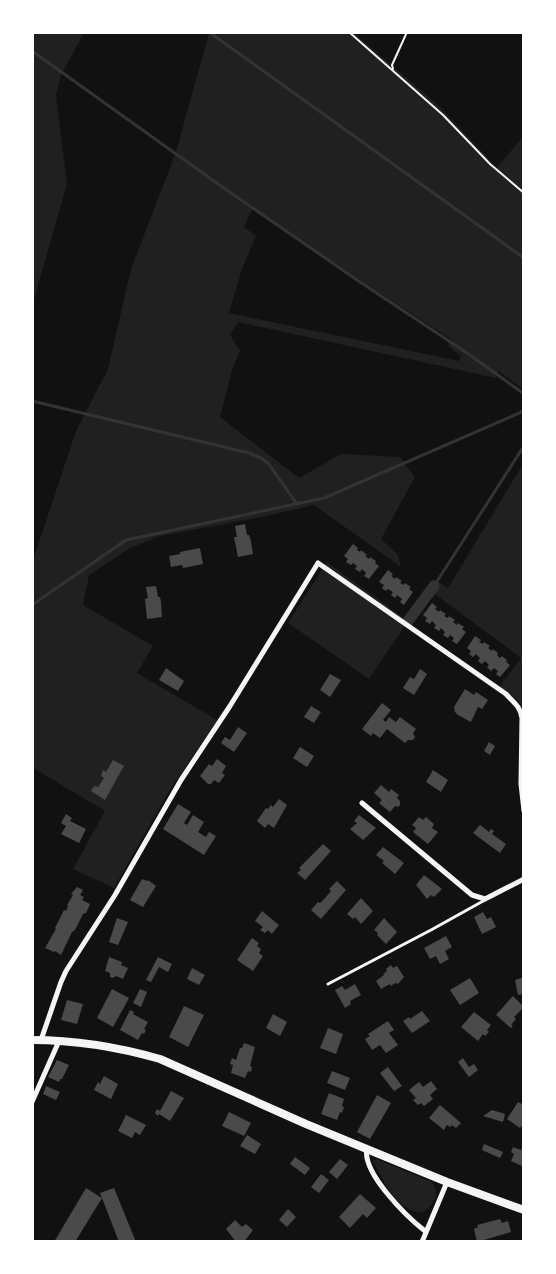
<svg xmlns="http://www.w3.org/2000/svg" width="556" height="1274" viewBox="0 0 556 1274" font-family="'Varela Round',sans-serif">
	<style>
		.green { fill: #202020; fill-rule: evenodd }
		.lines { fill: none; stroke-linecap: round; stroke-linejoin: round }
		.stream { stroke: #333; stroke-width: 3 }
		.canal { stroke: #333; stroke-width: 11 }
		.building { fill: #4a4a4a }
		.path { stroke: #f5f5f5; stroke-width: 2 }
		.service { stroke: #f5f5f5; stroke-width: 3 }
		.minor { stroke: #f5f5f5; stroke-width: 5 }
		.tertiary { stroke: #f5f5f5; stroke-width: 8 }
	</style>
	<rect width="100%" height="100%" fill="#111"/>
	<!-- green -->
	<path class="green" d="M33,32L84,33L61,75L56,95L67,184L33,303Z
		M209,33H354L440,107L497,168L523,136V389L499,371L496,378L238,322L230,335L240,351L233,367L220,417L299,478L341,454L400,457L415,477L381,539L398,555L401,567L314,505L266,516L160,536L130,548L89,575L83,605L153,646L137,673L217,720L168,793L114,888L73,869L105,811L33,768L32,563L76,431L108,369L131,269L176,152ZM253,208L366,284L451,339L448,346L461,356L459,361L229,313L242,269L256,236L244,227Z
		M523,464V707L516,699L499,687L521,658L428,589L433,579L448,588Z
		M327,562L408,621L369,679L288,623Z
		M376,1159L432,1182C440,1194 435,1204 423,1212C398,1213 384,1182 374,1163L373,1161Z"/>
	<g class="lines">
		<!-- stream -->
		<path class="stream" d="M209,32L524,258
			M32,51L218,184L360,282L470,355L524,394
			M32,401L249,453L261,458L268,463L297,504
			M434,586L524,446
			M32,605L126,540L324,498L524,411"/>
		<!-- canal -->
		<path class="canal" d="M408,621L434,586"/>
	</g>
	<!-- building -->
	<path class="building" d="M245,524L247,535H249L251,541L253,554L238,557L234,537H237L235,526Z
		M353,544L358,548L357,550L360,552L361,550L367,555L365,556L369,559L370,557L376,561L375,563L379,566L369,579L364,576L366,573L362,569L360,572L355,569L357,566L353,563L351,565L346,562L348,559L344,556Z
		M200,548L203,564L183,568L182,565L171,567L169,556L180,554V552Z
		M388,570L393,574L391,576L395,579L396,577L402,581L400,583L404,585L405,583L411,587L409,589L413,592L404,605L400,602L402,599L397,595L395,598L391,595L393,592L388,589L386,591L382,588L384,585L379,582Z
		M156,586L158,597H160L161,602L162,617L147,619L145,599L148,598L146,587Z
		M432,603L437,607L435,609L439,612L440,610L446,614L444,616L448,618L449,616L455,620L453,622L457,625L458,623L464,627L462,629L466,632L457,644L452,641L454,638L450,635L448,638L443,635L445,632L441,628L439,631L434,628L436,625L432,621L430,624L425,621L427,618L423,615Z
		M475,636L481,640L479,642L483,644L484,642L490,646L488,648L492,651L493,649L498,653L497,655L500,658L502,656L507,660L506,662L510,665L500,677L496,674L498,671L494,668L491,671L487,667L489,665L485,661L482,664L478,661L480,658L476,654L473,657L469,654L471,651L467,648Z
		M166,668L184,681L178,691L159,680Z
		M420,669L427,674L414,695L403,688L410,677L414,679Z
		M330,674L341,680L330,697L320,690Z
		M465,689L474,695L476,692L488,700L482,709L478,707L471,722L458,715L455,712L454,707Z
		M382,703L391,710L383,720L386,722L389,717L396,722L400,717L416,729L413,733L415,737L413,740H408L405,743L387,729L380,738L373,733L371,736L362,729Z
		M311,706L321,712L314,723L304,717Z
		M238,727L247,733L234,752L221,743L225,737L230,740Z
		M489,742L495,746L490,755L484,751Z
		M300,747L314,756L307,767L293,758Z
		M217,759L226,766L222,773L225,775L219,783L214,780L211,784H208L200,776L209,764L212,766Z
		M113,760L124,766L105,800L91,791L94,786L98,787L104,778L101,776L103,770L106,772Z
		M433,770L448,780L441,792L426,782Z
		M381,785L389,792L391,789L399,795L397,798L400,801V805L398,807L395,806L390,812L379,803L382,800L374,793Z
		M279,799L287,805L274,828L268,824L265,828L257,821L266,808L268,809L271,805L273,807Z
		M178,804L191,812L184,823L187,825L193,815L204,822L198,832L206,837L209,832L216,836L204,855L163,829Z
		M66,814L72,818L70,821L86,829L79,843L61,834L66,826L61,823Z
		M359,815L376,828L363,840L350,829L357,823L354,821Z
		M419,817L423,820L426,817L434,824L432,828L438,832L428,844L413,832L416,828L412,825Z
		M480,825L489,832L491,829L494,831L492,834L506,844L500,853L473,833Z
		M323,844L331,851L305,880L297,873L301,870L299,868Z
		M383,847L404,863L395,874L382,863L384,861L376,855Z
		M424,875L442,889L434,897L431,895L427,899L416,885Z
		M142,879L147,881L148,880L156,886L143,907L130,900Z
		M337,881L346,890L321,919L311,910L318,902L320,903L326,897L331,891L329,889Z
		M77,887L83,890L80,895L84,897L82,900L90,904L86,913L83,914L75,930L72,932L61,955L55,951L54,952L45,948L56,929L55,928L64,910L66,911L68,906L67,905L73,895L71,894Z
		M361,898L373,911L361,924L355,917L353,919L347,914Z
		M262,911L279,925L272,934L268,930L265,933L260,930L263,927L255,921Z
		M483,912L487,919L491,917L496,927L482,934L474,917Z
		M117,918L128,922L118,945L109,942Z
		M384,918L397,932L386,944L377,935L378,933L374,930Z
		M446,936L452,947L445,951L449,959L440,964L436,956L430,959L424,948Z
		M252,938L259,943L257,946L261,949L259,953L263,956L253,971L237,960Z
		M109,957L122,962L121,965L128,968L123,979L116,976L113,978L110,977V973L105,971Z
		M158,957L172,964L168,972L159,967L151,982L146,980Z
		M391,965L393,968L397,966L404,977L398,984L395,983L391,986L390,984L381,989L376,981L384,975L383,974L387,971L386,969Z
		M192,968L205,975L199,985L187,979Z
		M524,977V994L518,995L515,980Z
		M470,978L479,993L460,1005L450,990Z
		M355,984L361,995L350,1001L351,1004L345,1008L335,990L342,986L345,990Z
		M112,989L129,998L113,1027L97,1018Z
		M140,989L147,992L141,1007L133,1003Z
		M513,996L524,1007L514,1017L516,1019L511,1025L513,1026L511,1028L496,1015Z
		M67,1000L83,1004L77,1024L61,1020Z
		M184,1006L204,1015L188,1047L169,1037Z
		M130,1010L134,1012L133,1014L148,1022L144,1029L146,1030L144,1034L142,1033L138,1040L120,1030Z
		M422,1011L430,1021L412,1033L403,1021L409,1017L410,1019Z
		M474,1012L491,1025L487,1030L489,1032L485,1036L483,1034L478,1041L461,1027Z
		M273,1014L287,1022L280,1036L266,1028Z
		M388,1021L394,1030L389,1033L398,1045L386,1053L380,1045L372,1050L365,1039L370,1036L368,1034Z
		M328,1028L343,1034L336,1054L320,1048Z
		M244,1043L255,1047L250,1066L252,1067L251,1072L248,1071L245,1078L231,1073L233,1065L230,1064L232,1058L236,1060L240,1048H242Z
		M463,1058L469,1067L474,1064L478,1070L469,1077L458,1062Z
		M57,1060L69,1065L62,1079H60L59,1082L48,1077Z
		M388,1067L402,1086L394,1091L380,1073Z
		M332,1071L350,1078L345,1090L327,1083Z
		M104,1076L118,1084L111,1099L94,1090L98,1082L100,1084Z
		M431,1081L437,1089L430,1095L433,1099L424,1106L421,1103L418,1105L413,1100L416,1098L409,1090L419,1082L423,1087Z
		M46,1086L60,1092L56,1100L43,1094Z
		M171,1091L184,1098L170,1121L159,1114L158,1116L155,1113L157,1109L160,1111Z
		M329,1093L344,1099L342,1106L344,1107L342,1113L340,1112L337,1120L321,1114Z
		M377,1095L391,1103L370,1139L357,1132Z
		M518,1102L524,1105V1123L520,1128L507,1119Z
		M440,1105L461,1123L456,1128L452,1125L450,1127L447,1125L444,1130L429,1118Z
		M492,1110L505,1114L503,1122L483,1116Z
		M229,1112L251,1123L244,1136L222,1126Z
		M126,1115L146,1125L140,1135L135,1132L132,1138L118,1131Z
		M247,1135L261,1144L255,1154L240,1146Z
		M484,1144L503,1152L500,1158L482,1150Z
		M524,1145V1167L511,1161L514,1154L511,1152L513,1147L521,1150Z
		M295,1157L310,1168L305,1175L290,1164Z
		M340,1159L348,1165L337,1179L329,1172Z
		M321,1174L329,1180L319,1193L311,1187Z
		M86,1188L102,1198L100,1193L114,1188L136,1242H119L102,1198L75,1242H54Z
		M360,1194L376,1208L367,1218L363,1214L350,1228L339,1217Z
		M288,1209L296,1217L287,1227L279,1220Z
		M500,1219L502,1223L508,1221L511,1232L477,1242L474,1229L478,1227L477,1225Z
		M235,1220L242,1227L246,1224L253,1230L244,1242H236L226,1229Z"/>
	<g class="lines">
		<!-- path -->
		<path class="path" d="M349,32L443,115L490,164L524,193
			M393,69L392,65L407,32
			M523,701L524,696"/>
		<!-- service -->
		<path class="service" d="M328,984L431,930L485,900"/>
		<!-- minor -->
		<path class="minor" d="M362,803L472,895L485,899L524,879
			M41,1040L61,982L66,971L115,895L181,780L230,706L318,563L506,694C513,702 521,707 522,718L521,784L524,811
			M32,1102L59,1041
			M367,1148C361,1172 407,1217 425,1231
			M422,1242L447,1182"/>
		<!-- tertiary -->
		<path class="tertiary" d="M32,1040C76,1040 118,1047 160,1059L306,1124L447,1182L524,1210"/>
	</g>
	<!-- border -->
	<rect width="556" height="1274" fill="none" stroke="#ffffff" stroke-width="68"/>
</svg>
